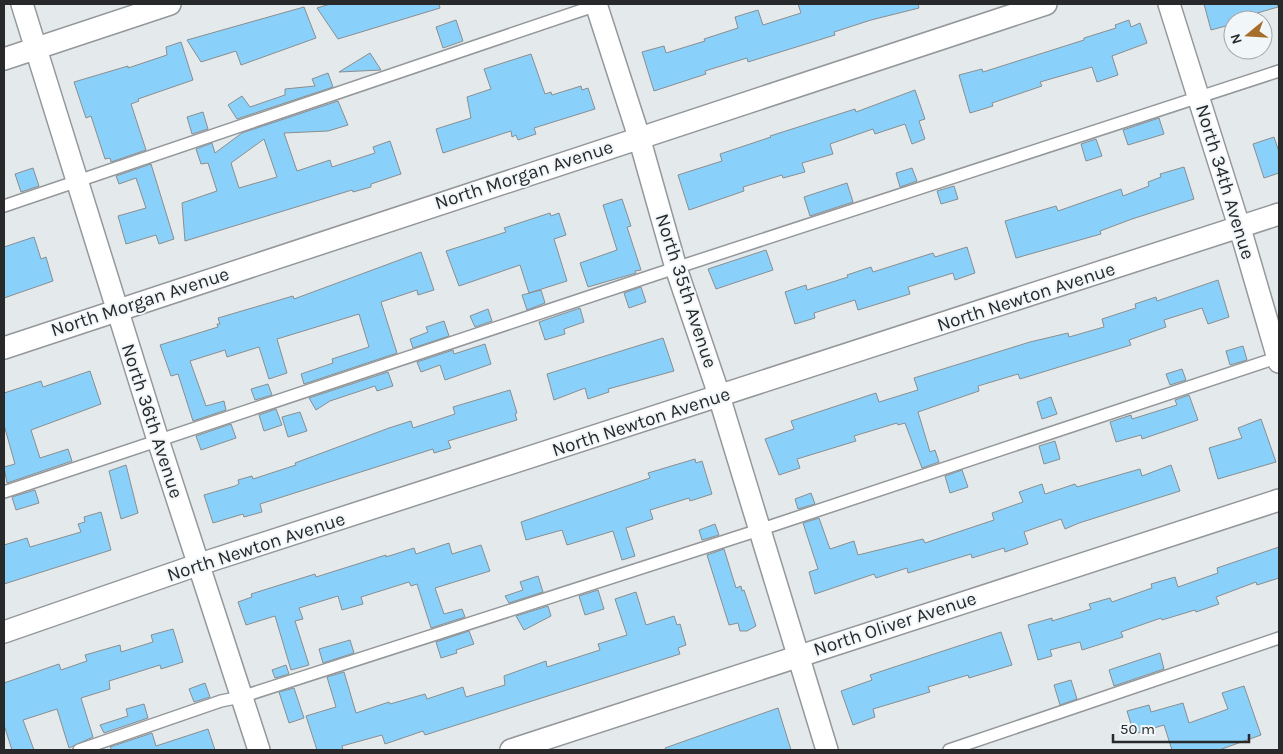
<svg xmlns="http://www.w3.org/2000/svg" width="1283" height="754" viewBox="0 0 1283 754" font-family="Karla,sans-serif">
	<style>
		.building { fill: #89d1fa; stroke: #8a8e90; fill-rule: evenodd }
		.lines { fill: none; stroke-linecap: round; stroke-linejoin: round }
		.service-casing { stroke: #94989b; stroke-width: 14 }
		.minor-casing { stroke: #94989b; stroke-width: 24 }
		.service { stroke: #fff; stroke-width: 11 }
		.minor { stroke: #fff; stroke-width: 21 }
		.labels { text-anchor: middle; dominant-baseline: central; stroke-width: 4; stroke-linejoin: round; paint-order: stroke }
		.street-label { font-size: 19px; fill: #28292a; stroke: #f1f6f9 }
	</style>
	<rect width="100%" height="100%" fill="#e4e9eb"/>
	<!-- building -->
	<path class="building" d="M330,4H439L440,8L338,39L317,8Z
		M798,4H918L919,8L871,20L834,32L835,35L748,62L747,58L705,71L706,74L654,91L642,52L664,46L666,53L705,41L704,39L738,28L735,17L758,10L763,25L801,13Z
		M1204,4H1277L1278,7L1233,20V24L1211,30Z
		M304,7L316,38L241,65L236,51L201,62L187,40Z
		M456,20L463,41L443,48L436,27Z
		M1129,20L1131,27L1140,23L1147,43L1112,56L1118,75L1097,82L1092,67L1040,82L1042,86L992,103L993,106L970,113L959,75L982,69L983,72L1084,40V38L1116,28L1115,25Z
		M181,42L193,80L138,99L139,101L131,104L146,150L111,162L110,158L105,159L91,116L86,118L74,82L128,66V68L167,55L166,47Z
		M370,53L381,70L339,72Z
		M531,54L545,94L551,92L552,95L581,86L582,90L588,88L595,109L534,128L536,134L518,140L516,135L512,137L511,131L443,153L436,129L471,118L467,97L491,89L484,69Z
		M328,73L333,87L237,119L228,105L242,96L250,107L285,95V89L315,86L312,79Z
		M915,90L925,119L919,121L925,139L912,144L905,124L875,134L873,129L830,144L833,154L802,163L805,172L783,178L782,175L743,187L744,191L689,210L678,175L722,161L720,154L771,137L770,136L855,109L856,112Z
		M338,101L348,125L328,131L284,133L297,171L330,160L332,167L375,153L373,147L390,141L401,174L371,184V187L353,192L352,190L185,241L182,203L217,191L208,163L201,164L196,149L212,143L215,153L242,133ZM264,139L277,177L239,188L231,163Z
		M203,112L208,129L192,134L187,117Z
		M1159,118L1164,134L1128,145L1123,130Z
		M1274,137L1279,152V173L1264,178L1253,144Z
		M1096,139L1102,156L1086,161L1081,144Z
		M151,164L174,239L159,244L156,235L126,244L118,216L146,208L136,178L119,184L116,176Z
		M1184,167L1194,199L1132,219L1100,231L1101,234L1016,258L1005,221L1056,206L1058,211L1121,189L1123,196L1149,186L1148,182L1161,177L1160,174Z
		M33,168L39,186L21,192L15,174Z
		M912,168L917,181L900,187L896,173Z
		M847,183L853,202L810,216L804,197Z
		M954,186L958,199L941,204L937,191Z
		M622,199L631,226L627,227L641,270L635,271L636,273L588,287L580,263L617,250L603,205Z
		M550,213L551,216L559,213L566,235L554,239L567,281L529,293L520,265L459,286L446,251L506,232L504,228Z
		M34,237L41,259L46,257L53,281L4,298V247Z
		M967,247L975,273L955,280L953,273L908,287L910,294L858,310L855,300L814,313L815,318L795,324L785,292L806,285L807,290L848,277L847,275L871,267L873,272L933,253L935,257Z
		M766,250L773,270L716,289L708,269Z
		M421,252L434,290L418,295L417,290L381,302L397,353L304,384L301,374L333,363L332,359L369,347L359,314L277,339L287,373L269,379L259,347L227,357L225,350L190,361L206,406L224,401L226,410L193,421L178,374L171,376L160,345L218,327L217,324H220L218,318L293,296L294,299Z
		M1218,280L1229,317L1208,324L1202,308L1164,320L1166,327L1129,340L1131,345L1020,379L1018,374L978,386L979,391L918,412L930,452L935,450L939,462L922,468L905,423L898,425L897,423L854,436L856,441L797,459L800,468L779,475L765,439L794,429L791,421L876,393L879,402L918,390L914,378L1030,342L1068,333L1069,337L1104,327L1102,319L1136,308L1135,304L1156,297L1157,301Z
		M641,287L646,302L629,308L624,293Z
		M541,290L545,303L527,310L522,295Z
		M580,308L584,322L564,329L565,334L545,340L539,322Z
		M488,309L492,321L475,327L470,316Z
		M444,321L449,336L413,348L410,339L428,332L426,327Z
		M663,338L674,371L608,389L609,392L588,399L585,388L554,400L547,374Z
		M485,344L491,364L445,380L440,365L421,372L417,362L453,350L454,354Z
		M1243,346L1247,360L1230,365L1226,351Z
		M1182,369L1186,380L1170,385L1166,374Z
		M90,371L101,404L31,430L40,458L68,449L72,461L7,483L4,467L15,464L4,425V393L41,381L43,387Z
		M388,372L393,386L377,391L375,386L330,401L316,410L309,398Z
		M268,384L272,395L255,400L251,389Z
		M510,390L517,413L515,414L517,420L448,441L451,448L434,453L433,449L260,504L262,512L244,517L243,514L213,523L204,495L235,486L239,484L238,480L252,476L253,479L296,465L295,463L389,428L411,421L413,428L455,414L453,407Z
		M1189,395L1198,420L1142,439L1141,435L1116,442L1110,422L1131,415L1132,419L1177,405L1175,400Z
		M1051,397L1057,414L1042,419L1037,402Z
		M276,409L282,425L264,431L259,415Z
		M300,412L307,431L288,437L282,417Z
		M1261,419L1276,462L1218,479L1209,448L1242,438L1238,428Z
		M231,424L236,438L201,450L196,436Z
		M1055,441L1060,459L1044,464L1039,446Z
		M695,459L696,463L702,461L712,494L690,501L689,498L650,510L653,519L626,528L635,556L622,560L613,531L567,545L562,530L526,540L521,522L650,478L648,473Z
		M126,465L138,513L121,519L109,471Z
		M1171,465L1180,491L1079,523L1065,529L1061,519L1024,532L1028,544L1005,552L1004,548L972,558L971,554L908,573L907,568L876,578L874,574L815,594L809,572L818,569L803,523L819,518L830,549L854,541L858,555L923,539L925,543L994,520L992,513L1023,502L1019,492L1042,484L1045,494L1075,484L1077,487L1140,469L1142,476Z
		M962,470L968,487L950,493L945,476Z
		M35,490L39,503L16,510L12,497Z
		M811,493L815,504L798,509L795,499Z
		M101,512L111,550L4,584V545L27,538L30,547L81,532L78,524L85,522L84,517Z
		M715,524L719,535L702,540L699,530Z
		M449,543L452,554L481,545L490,571L435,588L444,614L462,609L465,617L431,628L417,584L411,586L409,582L361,597L363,604L342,610L338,596L299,608L303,619L295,621L309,665L291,670L275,616L246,625L238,602L252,597L251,594L315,574L316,577L386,555V557L414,548L416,554Z
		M1279,547V578L1257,585L1256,582L1216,597L1219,604L1196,612L1195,610L1162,620L1161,618L1121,632L1123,637L1082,650L1080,642L1050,650L1052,656L1038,660L1028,625L1052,618V621L1091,609L1089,604L1110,598L1112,602L1152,588L1151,584L1175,577L1178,587L1218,573L1217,568Z
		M724,549L736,588L741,586L742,591L744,590L756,626L747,631H740L738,623L729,625L707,555Z
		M538,576L543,592L509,603L505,596L523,590L520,582Z
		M598,590L604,609L585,615L579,596Z
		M636,592L646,625L674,616L677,625L680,624L686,645L678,648L680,654L425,735L423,731L385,744L382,735L342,746L343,750H317L306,716L336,707L327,677L344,672L356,713L389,702L390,704L425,694L427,699L463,687L466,697L505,685L504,676L546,661L547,667L600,650L598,644L627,635L615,599Z
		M548,606L551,616L524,630L516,616Z
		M173,629L183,662L161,669L160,665L109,681L110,689L81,698L93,737L69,748L57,709L23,720L34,750H12L4,725V683L59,664L61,670L87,661L85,655L120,645L121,652L153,642L151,635Z
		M469,631L474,644L456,650L457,653L441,658L436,642Z
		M1001,632L1012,665L969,678L968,675L928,687L930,692L873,709L875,717L853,725L841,691L872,680L870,675Z
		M350,640L354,653L323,663L319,649Z
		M1160,653L1164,669L1114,686L1109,670Z
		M286,665L289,674L275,678L272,670Z
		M1071,680L1077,699L1060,705L1054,685Z
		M205,683L210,697L194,702L189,689Z
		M1244,686L1261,735L1219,750H1172L1164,725L1134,734L1127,711L1149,705L1151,712L1183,703L1189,723L1228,709L1222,693Z
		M294,688L304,718L289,723L279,692Z
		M144,704L148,718L104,733L100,725L128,716L126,709Z
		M778,708L791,750H666L665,748Z
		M208,729L215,750H112L110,747L152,733L156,746Z"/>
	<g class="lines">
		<!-- service casing -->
		<g class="service-casing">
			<path id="service" d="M4,206L600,4
				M4,492L657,274L1279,71
				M79,750L221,701L241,697L759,530L1279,357
				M949,750L1279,638"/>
		</g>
		<!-- minor casing -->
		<g class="minor-casing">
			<path id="minor" d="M22,4L158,440L259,750
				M596,4L639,137L676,268L715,383L827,750
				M1169,4L1244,242L1279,362
				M4,59L170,4
				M4,348L1046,4
				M4,632L197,565L1279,214
				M511,750L1279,500"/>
		</g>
		<!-- service -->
		<use href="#service" class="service"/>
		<!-- minor -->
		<use href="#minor" class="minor"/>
	</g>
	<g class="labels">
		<!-- street labels -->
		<g class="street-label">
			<text transform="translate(524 175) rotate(-18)">North Morgan Avenue</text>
			<text transform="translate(1225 182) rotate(73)">North 34th Avenue</text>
			<text transform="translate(686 291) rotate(72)">North 35th Avenue</text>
			<text transform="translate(1026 297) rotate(-18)">North Newton Avenue</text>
			<text transform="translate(140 302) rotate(-18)">North Morgan Avenue</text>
			<text transform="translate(152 421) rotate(72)">North 36th Avenue</text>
			<text transform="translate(641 422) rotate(-18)">North Newton Avenue</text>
			<text transform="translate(256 547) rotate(-18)">North Newton Avenue</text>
			<text transform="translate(895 624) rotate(-18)">North Oliver Avenue</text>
		</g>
	</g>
	<!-- border -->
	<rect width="1283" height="754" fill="none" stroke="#28292a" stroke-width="10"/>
	<!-- north arrow -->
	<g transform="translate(1248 35) rotate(252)"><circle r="24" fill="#f1f6f9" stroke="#a1a4a6"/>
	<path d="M0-4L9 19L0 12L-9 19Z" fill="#a66e2a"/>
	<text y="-8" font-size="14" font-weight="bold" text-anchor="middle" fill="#28292a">N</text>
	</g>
	<!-- scale -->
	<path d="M1113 734v8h136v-8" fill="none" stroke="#28292a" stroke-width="2.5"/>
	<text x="1120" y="734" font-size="15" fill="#28292a" stroke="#f1f6f9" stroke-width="4" paint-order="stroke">50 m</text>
</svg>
